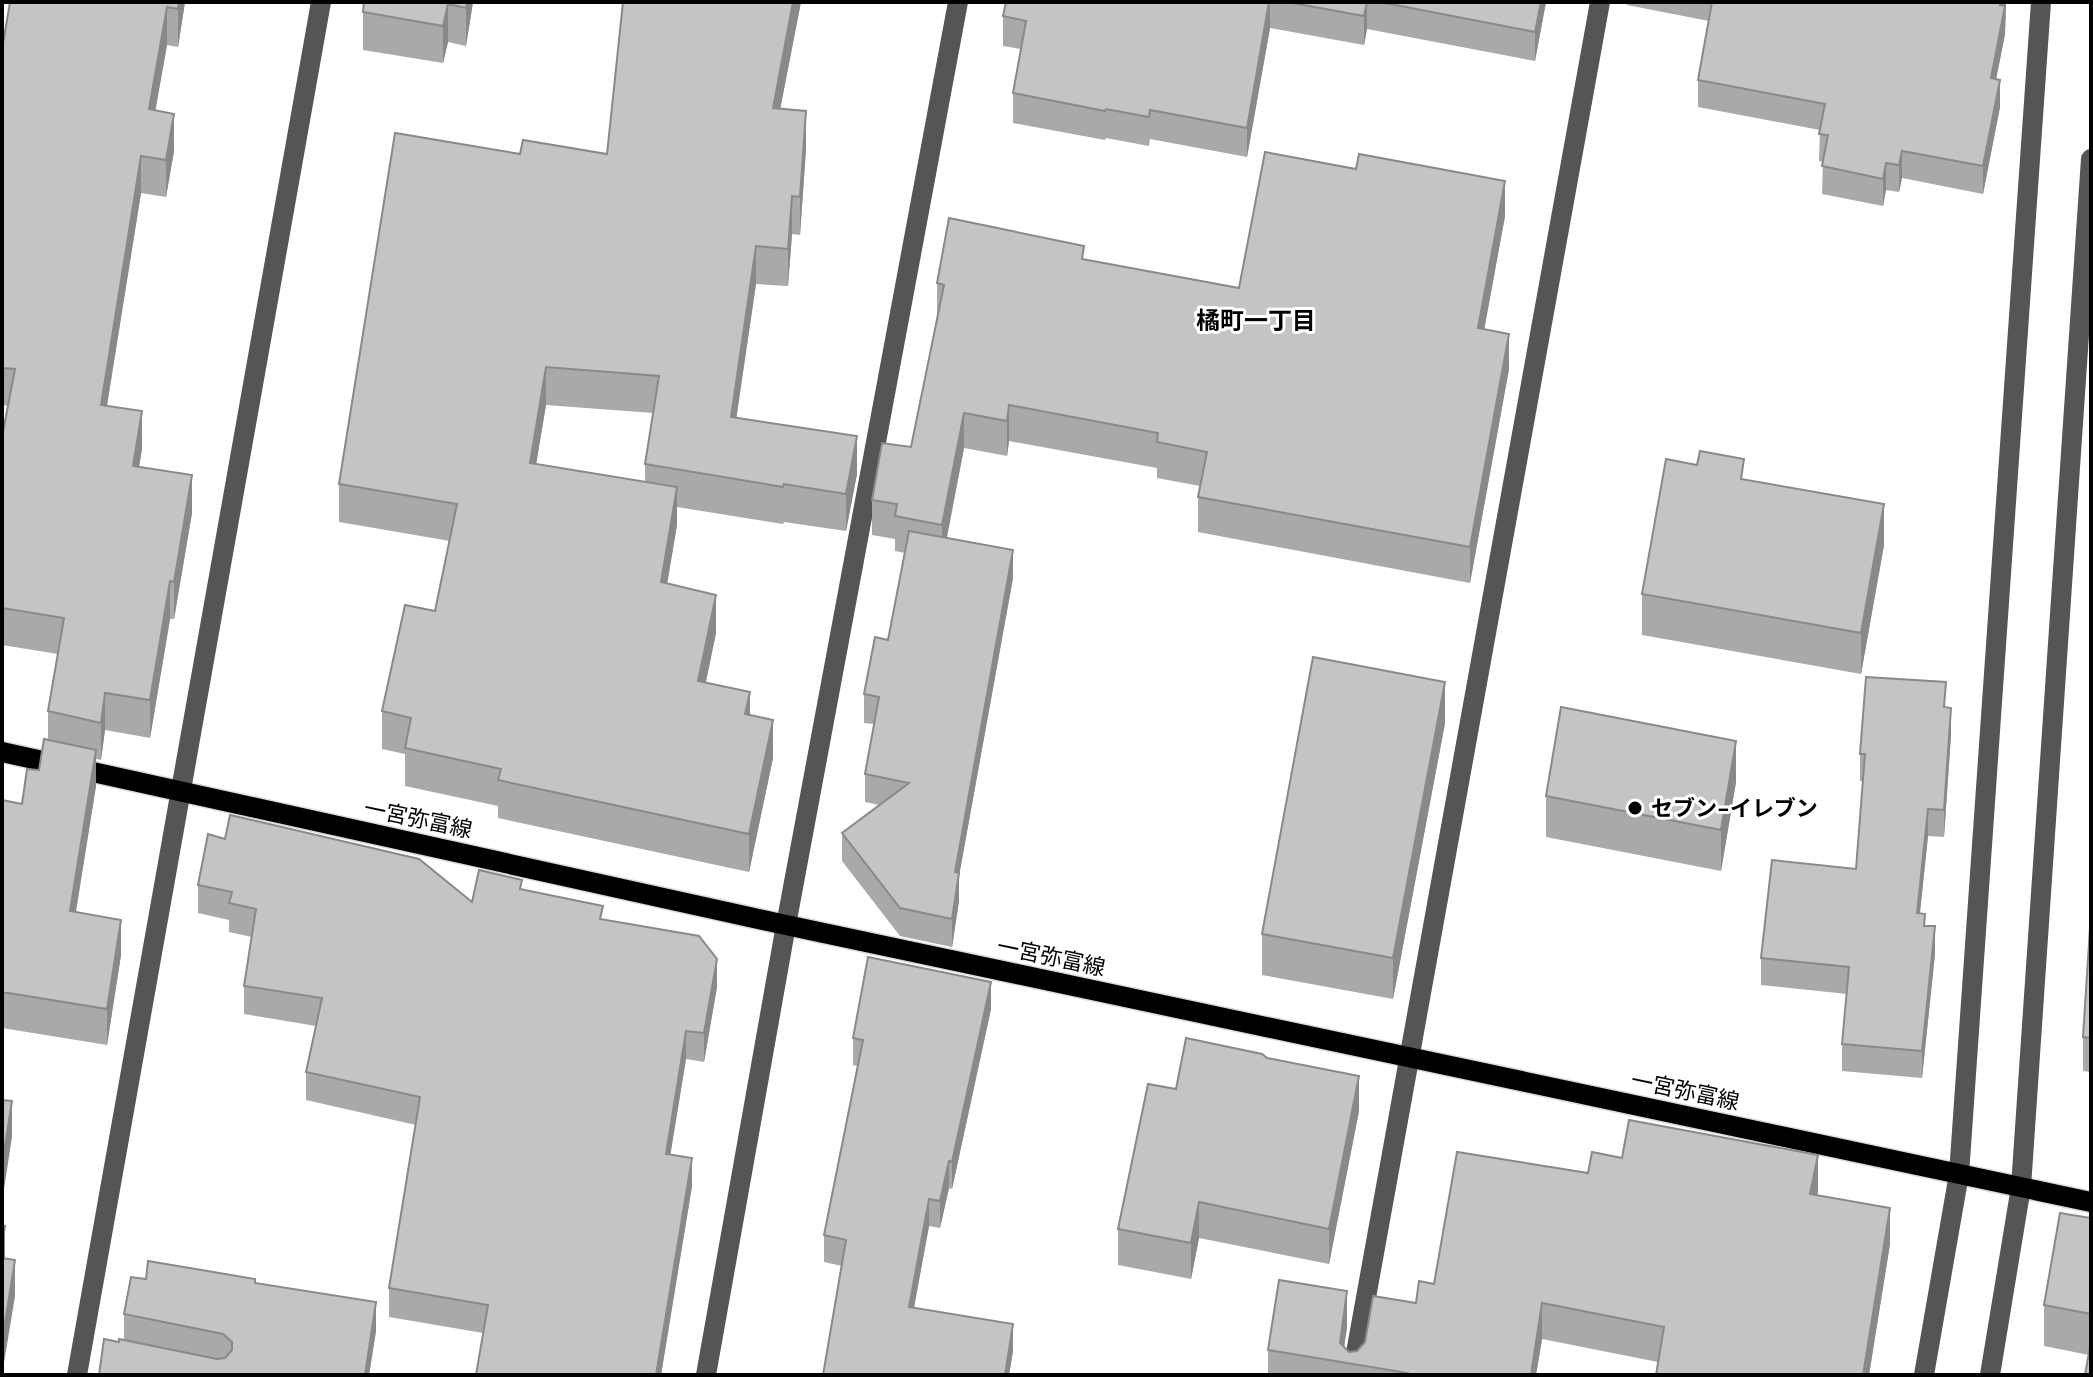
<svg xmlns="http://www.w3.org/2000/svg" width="2093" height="1377" viewBox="0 0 2093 1377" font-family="'DM Sans','Noto Sans JP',sans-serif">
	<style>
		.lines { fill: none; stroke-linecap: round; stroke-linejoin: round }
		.major-casing { stroke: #dbdbdb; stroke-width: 23 }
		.minor { stroke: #555; stroke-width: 20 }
		.major { stroke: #000; stroke-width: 20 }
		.wall { fill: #a9a9a9; fill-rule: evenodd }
		.shaded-wall { fill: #898989 }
		.building { fill: #c4c4c4; stroke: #898989; stroke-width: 2 }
		.poi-dot { fill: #000; stroke: #fff; stroke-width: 3 }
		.labels { text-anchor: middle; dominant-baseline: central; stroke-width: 6; stroke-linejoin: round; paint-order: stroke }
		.poi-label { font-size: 22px; font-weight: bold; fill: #000; stroke: #fff; text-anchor: start }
		.street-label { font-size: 22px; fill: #000; stroke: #fff }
		.neighbourhood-label { font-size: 24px; font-weight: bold; fill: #000; stroke: #fff }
	</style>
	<rect width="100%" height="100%" fill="#fff"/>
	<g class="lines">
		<!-- major casing -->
		<g class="major-casing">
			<path id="major" d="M2,752L786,925L2091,1202"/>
		</g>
		<!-- minor -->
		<path class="minor" d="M77,1375L321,2
			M706,1375L786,925L958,2
			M1352,1375L1600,2
			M1924,1375L1959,1174L2041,2
			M1990,1375L2021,1187L2091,159"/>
		<!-- major -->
		<use href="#major" class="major"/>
	</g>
	<!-- wall -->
	<path class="wall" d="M10,2H185L178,47L167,45L155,110L174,151L166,197L141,193L107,406L142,449L139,466L192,513L174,619H170L150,738L105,730L101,760L96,759V786L76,912L121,955L107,1045L2,1028V800L22,804L39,770L48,740V711L58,654L2,645V437L8,406L2,405V50Z
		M473,2L466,46L448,42L443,63L363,50V12Z
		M623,2H801L780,109L806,149L800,235L792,234L788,286L756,284L736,418L857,474L846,531L784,522L783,524L677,507V525L667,584L716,633L706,682L750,715L773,758L749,872L498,818V806L405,786V754L382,749V711L435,611L450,541L339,522V484L520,154H607ZM546,405L653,413L645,464V482L536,464Z
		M1006,2H1546L1535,61L1367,29L1364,45L1270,28L1247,157L1150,139L1149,146L1106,138L1105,140L1013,123V93L1021,49L1003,46V16Z
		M1627,2H2006L2005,34L1996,79L2000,107L1983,194L1902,178L1899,192L1886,190L1883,206L1822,194L1823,162L1819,161L1820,130L1698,107V80L1709,21L1627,5Z
		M1505,216L1484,329L1509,369L1470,583L1198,532V497L1200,486L1157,478V468L1009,441L1007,456L964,448L947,538L1013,578L959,876V901L952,947L900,936L842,861V833L879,805L865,802V774L874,724L864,723V694L888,640L905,553L895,551V539L872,535V500L911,447L937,317V283L1084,259L1239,288Z
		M1744,480L1884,545L1861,674L1642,635V594Z
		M1946,708L1951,735L1944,837L1928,836L1920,913L1935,954L1922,1078L1842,1071V1044L1847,994L1761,985V958L1856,869L1863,781H1860V754Z
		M1445,723L1393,999L1262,975V934Z
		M1736,782L1721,871L1546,837V796Z
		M198,885L472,902L522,889L603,920L717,987L704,1062L686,1059L670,1154L692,1186L661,1375H476L483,1333L389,1317V1288L416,1125L306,1100V1072L316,1026L244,1014V986L252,937L229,932V920L198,913Z
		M2091,912V1072L2083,1071V1037Z
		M991,1009L952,1189L949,1188L940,1228L929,1226L914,1308L1013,1351L1009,1375H823L842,1266L824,1262V1235L858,1066L853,1065V1038Z
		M1267,1058L1359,1111L1329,1264L1199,1238L1191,1279L1118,1265V1229L1176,1089Z
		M1818,1191L1817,1195L1890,1244L1869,1375H1656L1658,1362L1542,1339L1536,1375H1268V1350L1347,1327L1344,1347L1349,1352L1357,1351L1416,1303L1434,1284Z
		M2091,1218V1375L2089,1355L2044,1346V1305Z
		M146,1279L255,1283L376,1331L369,1375H99L119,1342L124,1340V1314Z"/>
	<!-- shaded-wall -->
	<path class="shaded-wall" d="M179,2H185L178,47V9Z
		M467,2H473L466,46V8Z
		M793,2H801L773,146V108Z
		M1270,2V28L1247,157V128Z
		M1367,2V29L1364,45V16Z
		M1541,2H1546L1535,61V32Z
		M2001,2H2006L2005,34L1991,105V78Z
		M448,4V42L443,63V26Z
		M167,7V45L149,147V109Z
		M2000,80V107L1983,194V166Z
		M806,111V149L800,235V197Z
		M174,114V151L166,197V160Z
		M1902,151V178L1899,192V165Z
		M141,156V193L101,442V405Z
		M1886,163V190L1883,206V179Z
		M1505,181V216L1478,364V328Z
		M792,196V234L788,286V249Z
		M756,246V284L731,455V417Z
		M1509,334V369L1470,583V547Z
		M546,367V405L530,501V463Z
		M1009,405V441L1007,456V421Z
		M142,411V449L133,503V466Z
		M964,413V448L942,561V525Z
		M857,436V474L846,531V494Z
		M192,475V513L174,619V582Z
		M677,487V525L661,620V582Z
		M1884,504V545L1861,674V633Z
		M1013,550V578L959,876V901L952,947V919L955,872Z
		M170,581V619L150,738V700Z
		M716,595V633L698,719V681Z
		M1445,682V723L1393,999V958Z
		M750,692V729L745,714Z
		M105,693V730L101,760V723Z
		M1951,708V735L1944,837V810Z
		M773,720V758L749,872V834Z
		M1736,741V782L1721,871V830Z
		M96,750V786L70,947V911Z
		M1928,809V836L1917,940V913Z
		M121,920V955L107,1045V1009Z
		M1935,926V954L1922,1078V1051Z
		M717,959V987L704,1062V1033Z
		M991,982V1009L952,1189V1162Z
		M686,1031V1059L666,1182V1154Z
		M1359,1076V1111L1329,1264V1229Z
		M12,1101V1137L2,1202V1166Z
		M1818,1155V1191L1810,1230V1194Z
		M692,1158V1186L661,1375H656Z
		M949,1161V1188L940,1228V1201Z
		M929,1199V1226L909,1334V1307Z
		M1199,1202V1238L1191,1279V1243Z
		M1890,1208V1244L1869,1375H1863Z
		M5,1226V1261L2,1280V1244Z
		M15,1260V1296L2,1375V1342Z
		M1347,1291V1327L1342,1362L1340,1343Z
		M376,1302V1331L369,1375H365Z
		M1542,1303V1339L1536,1375H1531Z
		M1013,1324V1351L1009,1375H1005Z"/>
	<!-- building -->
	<path class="building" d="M10,2H179L178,9L167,7L149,109L174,114L166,160L141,156L101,405L142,411L133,466L192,475L174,582L170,581L150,700L105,693L101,723L48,711L64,618L2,608V437L15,369L2,368V50Z
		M364,2H467L466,8L448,4L443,26L363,12Z
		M623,2H793L773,108L806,111L800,197L792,196L788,249L756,246L731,417L857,436L846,494L784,484L783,487L645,464L659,376L546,367L530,463L677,487L661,582L716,595L698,681L750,692L745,714L773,720L749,834L498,780L501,769L405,748L411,718L382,711L405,605L435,611L457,504L339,484L395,133L520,154L523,140L607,154Z
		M1006,2H1269L1247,128L1150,110L1149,117L1106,109L1105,111L1013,93L1026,21L1003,16Z
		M1287,2H1367L1364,16Z
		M1380,2H1541L1535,32Z
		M1712,2H2001L2000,5L2005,6L1991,78L2000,80L1983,166L1902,151L1899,165L1886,163L1883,179L1822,166L1828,135L1819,134L1825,104L1698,80Z
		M1265,152L1356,169L1359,154L1505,181L1478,328L1509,334L1470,547L1198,497L1207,452L1157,442L1158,433L1009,405L1007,421L964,413L942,525L895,516L897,504L872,500L882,443L911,447L944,285L937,283L949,218L1084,246L1082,259L1239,288Z
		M1700,451L1744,459L1741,479L1884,504L1861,633L1642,594L1666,459L1697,465Z
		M909,531L1013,550L955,872L959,873L952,919L900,908L842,833L909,783L865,774L879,697L864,694L875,637L888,640Z
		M1313,657L1445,682L1393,958L1262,934Z
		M1866,677L1946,682L1944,707L1951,708L1944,810L1928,809L1917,913L1925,914L1924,926H1935L1922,1051L1842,1044L1849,967L1761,958L1772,860L1856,869L1865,754H1860Z
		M1561,707L1736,741L1721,830L1546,796Z
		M44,739L96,750L70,911L121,920L107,1009L2,992V994V800L22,804L27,769L39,770Z
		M230,815L419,859L472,902L479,870L522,880L520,889L603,906L600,919L699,936L717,959L704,1033L686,1031L666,1154L692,1158L656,1375H476L488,1305L389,1288L420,1097L306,1072L322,998L244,986L256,909L229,903L232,892L198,885L208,834L225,839Z
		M2091,912V1038L2083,1037Z
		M868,957L991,982L952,1162L949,1161L940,1201L929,1199L909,1307L1013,1324L1005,1375H823L846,1240L824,1235L863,1040L853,1038Z
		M1186,1038L1262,1054L1267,1058L1359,1076L1329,1229L1199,1202L1191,1243L1118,1229L1148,1084L1176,1089Z
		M2,1100L12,1101L2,1166Z
		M1629,1120L1818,1155L1810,1194L1890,1208L1863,1375H1656L1664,1327L1542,1303L1531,1375H1408V1373L1268,1350L1279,1280L1347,1291L1340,1343L1349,1352L1357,1351L1365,1342L1373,1296L1416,1303L1419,1281L1434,1284L1457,1152L1588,1173L1592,1152L1622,1158Z
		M2060,1213L2091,1218V1314L2044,1305Z
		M2,1225L5,1226L2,1244Z
		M2,1258L15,1260L2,1342Z
		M148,1261L255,1279V1283L376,1302L365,1375H99L104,1339L119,1342V1339L217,1359L225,1358L232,1350V1342L223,1334L124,1314L131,1277L146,1279Z
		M2091,1341V1375H2085Z"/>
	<!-- markers -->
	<circle class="poi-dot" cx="1635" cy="808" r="8"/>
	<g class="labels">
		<!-- poi labels -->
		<g class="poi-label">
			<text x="1651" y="808">セブン-イレブン</text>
		</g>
		<!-- street labels -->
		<g class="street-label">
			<text transform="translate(418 819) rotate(12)">一宮弥富線</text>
			<text transform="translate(1051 957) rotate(12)">一宮弥富線</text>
			<text transform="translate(1685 1091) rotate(12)">一宮弥富線</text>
		</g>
		<!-- neighbourhood labels -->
		<g class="neighbourhood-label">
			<text x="1256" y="320">橘町一丁目</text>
		</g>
	</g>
	<!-- border -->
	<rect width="2093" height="1377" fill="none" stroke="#000000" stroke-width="8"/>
</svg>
